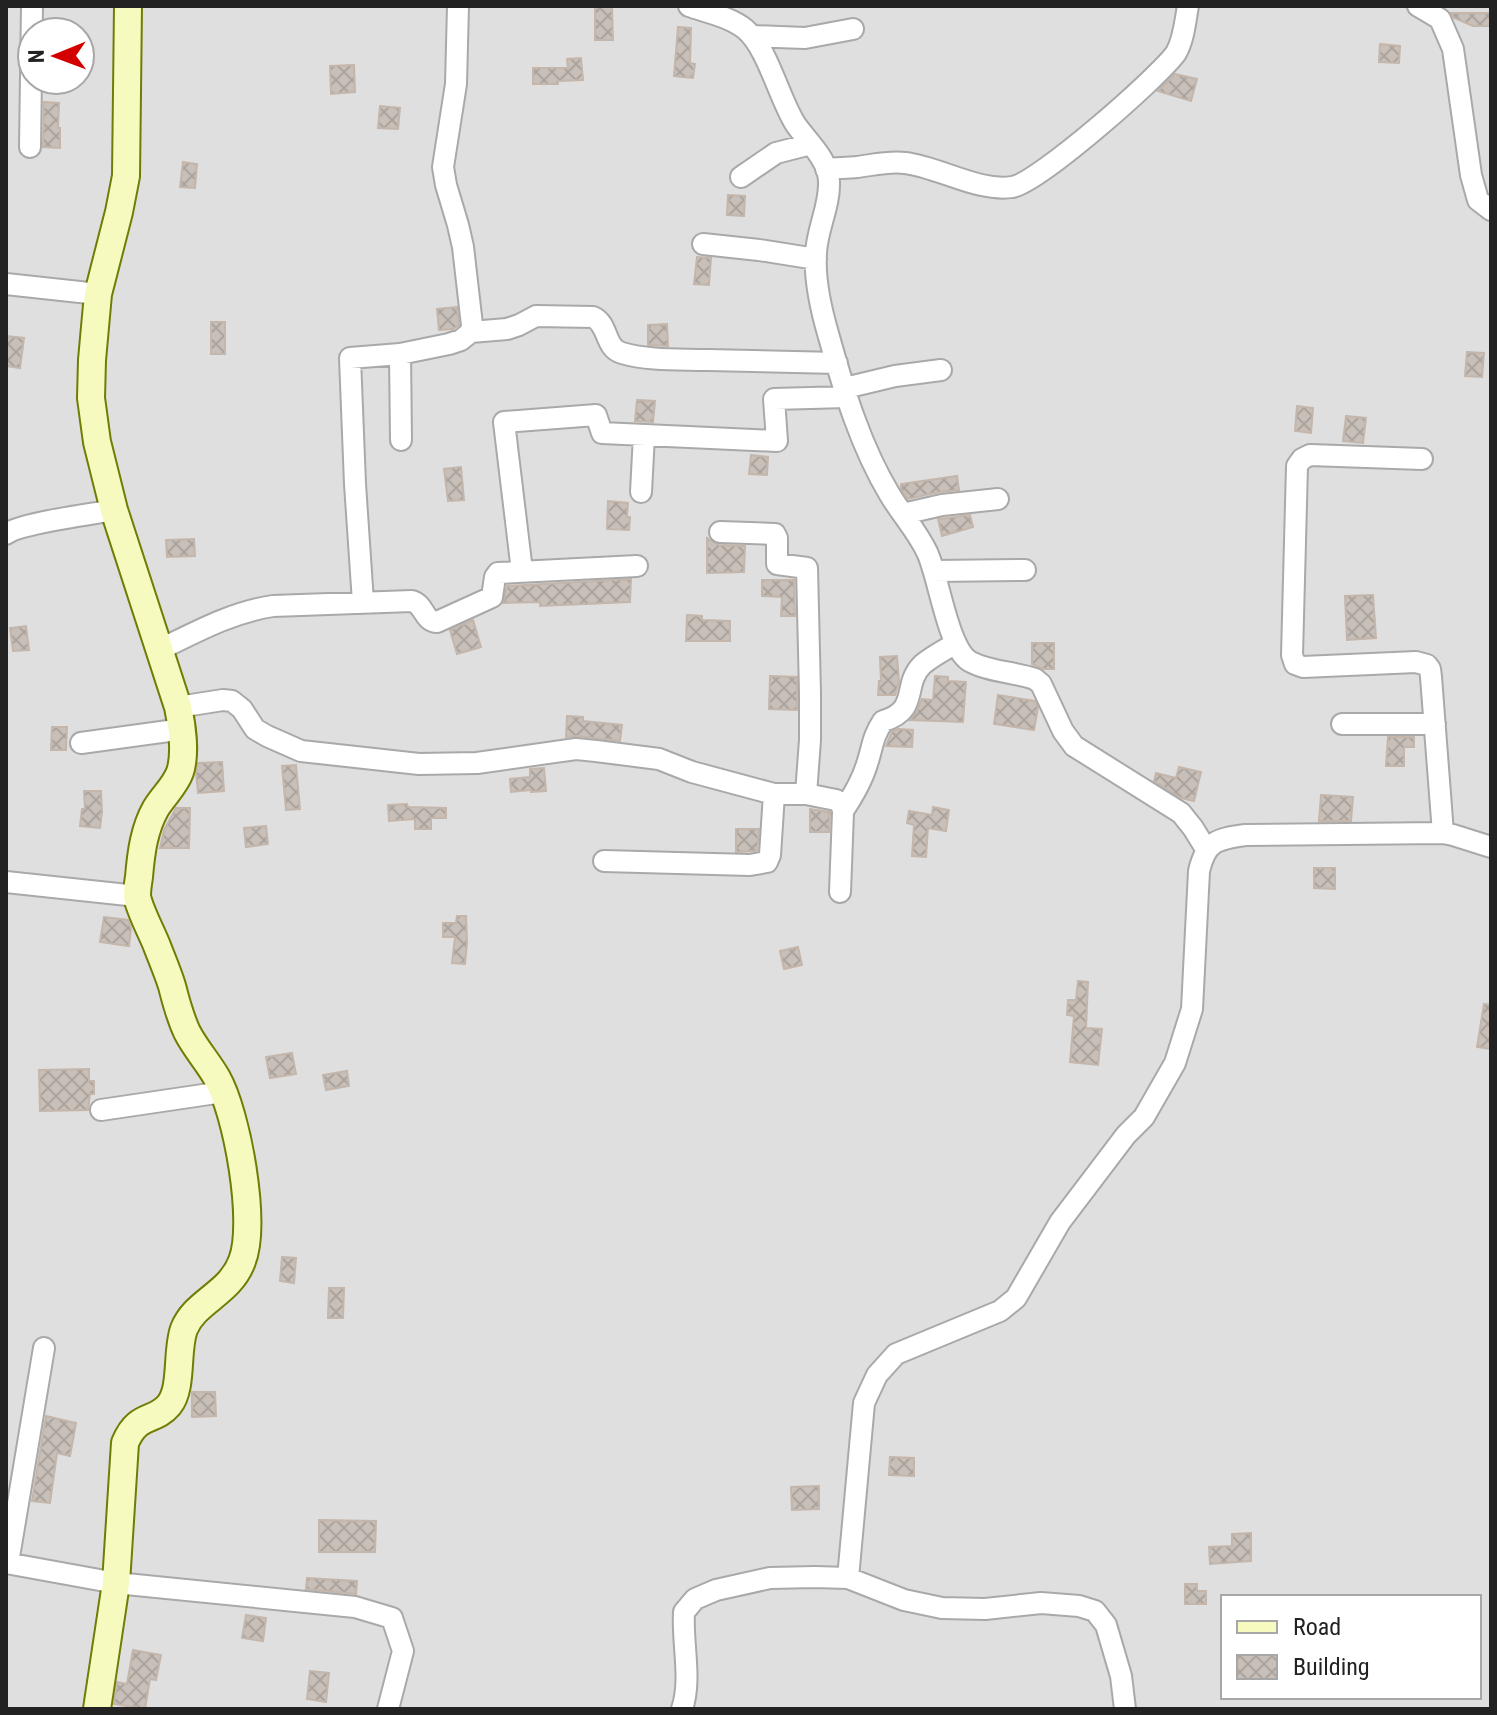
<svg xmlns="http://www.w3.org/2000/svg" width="1497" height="1715" viewBox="0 0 1497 1715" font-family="'Roboto Condensed',sans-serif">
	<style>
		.residential { fill: #e0dfdf; fill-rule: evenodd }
		.building { fill: url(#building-cross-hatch); stroke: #c4b6ab; stroke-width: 2 }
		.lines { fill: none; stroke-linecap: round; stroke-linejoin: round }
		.street-casing { stroke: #a9a9a9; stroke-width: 24 }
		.secondary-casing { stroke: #707d05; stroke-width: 30 }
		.street { stroke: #fff; stroke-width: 20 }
		.secondary { stroke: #f7fabf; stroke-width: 26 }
	</style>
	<defs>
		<pattern id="building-cross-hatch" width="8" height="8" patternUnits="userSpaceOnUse" patternTransform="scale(2)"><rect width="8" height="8" fill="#c7bfb8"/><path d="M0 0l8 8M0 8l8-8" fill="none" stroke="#aba49e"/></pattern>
	</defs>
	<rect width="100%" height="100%" fill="#f2efe9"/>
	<!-- residential -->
	<path class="residential" d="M6,6H1491V1709H6ZM32,32H80V80H32ZM1223,1597H1479V1697H1223Z"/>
	<!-- building -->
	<path class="building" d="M595,6H612L613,40H595Z
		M1451,13H1491V26H1473L1454,18Z
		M678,27L691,28L690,63L695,64L693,78L674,76Z
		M1380,44L1400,46L1399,63L1379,62Z
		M581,58L583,80L558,81V84H533V68H568L567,59Z
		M354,65L355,92L331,94L330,66Z
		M1175,74L1197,79L1191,101L1158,91Z
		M44,102L59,103L58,128H60V148L43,147Z
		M380,106L400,108L398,129L378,128Z
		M183,162L197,164L195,188L180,187Z
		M728,195L745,196L744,216L727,215Z
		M697,257L711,258L709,285L694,284Z
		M457,307L459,325L453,329L439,330L437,309Z
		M211,322H225V354H211Z
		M667,324L668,346L648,345V325Z
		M6,336L24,338L20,368L6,366Z
		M1467,352L1484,353L1482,377L1465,376Z
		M637,400L655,401L653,422L635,421Z
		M1297,406L1313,408L1311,433L1295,431Z
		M1346,416L1366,418L1363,443L1343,441Z
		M751,455L768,457L767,475L749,474Z
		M461,467L464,500L448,501L444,469Z
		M957,476L959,490L939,492L908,499L901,489V484Z
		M608,501L628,503L627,517H630L629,530L607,529Z
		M970,515L973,527L942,536L938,519Z
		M707,538L719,545L745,546L744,572L707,573Z
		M194,539L195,556L167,557L166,540Z
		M631,579L630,602L540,606V602L503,603L507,586Z
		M762,580H794L795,616H781L782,597L762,596Z
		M1373,595L1376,638L1347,640L1345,596Z
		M687,615L702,616V620L730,621V641H686Z
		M473,620L481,647L457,654L450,630Z
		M26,626L29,650L13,651L10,628Z
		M1032,643H1054V669H1043L1032,664Z
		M897,656L899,682L895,695H878L879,681H881L880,657Z
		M770,676L797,677V710L769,709Z
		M935,676L948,677V681L966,682L963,722L910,720L917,711L922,699L933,700Z
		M998,695L1035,701L1038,707L1034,730L994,724Z
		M567,716L583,717V721L622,725L620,741L577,736L566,737Z
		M52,727H67L66,750H51Z
		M898,729L913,730L912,747L886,746L892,731Z
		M1388,737H1414V747H1404V766H1386Z
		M222,762L224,791L198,793L196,772L198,763Z
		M296,765L300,809L286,810L282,766Z
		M1179,767L1201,772L1194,801L1181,798L1154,781L1156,773L1176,778Z
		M544,768L546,791L531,792V790L511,792L510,779L530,777V769Z
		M84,791H101L102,812L100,828L80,826L82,809H85Z
		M1321,795L1353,797L1351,821H1319Z
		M407,804L408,807L446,808V818H431V829H415V819L389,821L388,805Z
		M933,807L949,810L946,831L928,828L926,857L912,856L914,825L907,823L909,811L932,815Z
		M176,808H190L189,848H160L164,830Z
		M810,809L830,812L829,832H810Z
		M266,826L268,844L246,847L244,828Z
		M736,829H759L757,851L736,852Z
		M1314,868H1335V889L1314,888Z
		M457,916H466L467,943L465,964L452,963L455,937H443V923H456Z
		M104,917L128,920L131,928L129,946L100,942Z
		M798,947L802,965L784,969L780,951Z
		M1078,981L1088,982L1086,1028L1102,1029L1098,1065L1070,1062L1074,1016L1067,1015L1068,1000H1076Z
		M1484,1004L1491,1005V1049L1477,1047Z
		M292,1053L296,1074L270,1078L266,1057Z
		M89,1069V1081H94V1094H90L88,1110L40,1111L39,1070Z
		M347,1071L349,1086L326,1090L323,1075Z
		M282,1257L296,1258L294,1283L280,1281Z
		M329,1288H344L343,1318H328Z
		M192,1392H215L216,1416L192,1417Z
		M46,1416L76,1423L70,1456L57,1453L50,1503L32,1501Z
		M890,1457L914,1458V1476L889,1475Z
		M819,1486V1509L792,1510L791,1487Z
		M319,1520L376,1521L375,1552H319Z
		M1251,1533V1561L1210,1564L1209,1547L1232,1546V1534Z
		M307,1578L357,1581L356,1594L306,1589Z
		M1185,1584H1197V1591H1206V1604H1185Z
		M246,1615L266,1618L263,1641L242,1638Z
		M133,1650L161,1655L156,1680L150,1679L145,1709L114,1704L117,1682L127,1684Z
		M310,1671L329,1673L326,1702L307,1699Z"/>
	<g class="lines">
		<!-- street casing -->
		<g class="street-casing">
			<path id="street" d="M689,6C706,12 730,17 745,29C768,48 779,99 796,125C808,142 829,160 829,182C830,206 817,229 816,253C814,281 821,310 829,337C844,391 861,447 890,495C902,515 917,531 927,552C939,577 948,651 971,662C990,672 1015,672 1035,679L1041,684L1063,731L1074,746L1181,813L1193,828L1206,849
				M1418,6L1440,19L1453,49L1471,175L1478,200L1491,210
				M752,36L805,38L853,29
				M30,147L32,6
				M826,169C837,168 847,168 857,167C873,165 889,161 905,163C939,167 978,192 1012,187C1037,184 1159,77 1176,53C1184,39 1185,22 1188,6
				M741,177L776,153L811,144
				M703,244L759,250L816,259
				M6,284L98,294
				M471,332L507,329L519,325L536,316L593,317C609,324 604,348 622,353C649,361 680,359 708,360C751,361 794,362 837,363
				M400,354L401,440
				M845,388L895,376L941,370
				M1422,459L1310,455L1302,459L1297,466L1292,655L1295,664L1303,667L1416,662L1427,665L1430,669L1431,677L1443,833
				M641,492L644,435
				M903,514L942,505L998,499
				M720,532L775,534L777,538V564L807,568L810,693V740L806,794
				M6,534C20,523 93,514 114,510
				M522,571L504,422L596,415L602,433L777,441L774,399L847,397
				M934,571L1025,570
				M363,602L355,484L350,358L400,354L449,344L461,340L471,332L472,325L463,247L458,225L446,185L443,167L456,84L458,6
				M159,650C196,632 232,612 273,606L412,601C425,605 423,621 437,622L492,597L495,577L498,573L637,566
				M178,707L223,700L232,701L242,709L255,729L267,736L301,751L419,764L477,763L576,749L596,751L659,759L692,772L774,794H806L836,800L842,805L843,812L840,892
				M1342,724H1435
				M81,743L183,729
				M843,811C853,796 862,781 867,764C873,746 872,738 883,721C920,710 902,685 922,665C931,657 944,650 955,644
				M604,861L750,865L767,862L770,855L774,794
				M6,882L137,896
				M101,1110L223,1092
				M6,1563L116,1583L355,1607L392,1618L403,1651L388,1709
				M8,1563L44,1348
				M848,1578L864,1403L877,1375L896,1354L1000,1311L1016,1298L1060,1222L1126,1135L1144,1117L1175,1063L1192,1009L1199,871C1206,841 1217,839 1245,835L1443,833L1453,835L1491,847
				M682,1709C692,1679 682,1644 684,1612L695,1599L716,1590L770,1578L815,1577L848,1578L904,1600L942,1608L985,1609L1041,1603L1079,1606L1095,1611L1106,1625L1121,1676L1125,1709"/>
		</g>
		<!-- secondary casing -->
		<g class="secondary-casing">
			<path id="secondary" d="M97,1709L116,1583L125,1443C138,1412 154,1423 169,1405C183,1388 176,1350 184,1329C195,1301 230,1294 242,1261C257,1223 237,1113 217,1078C208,1062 195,1048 187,1032C180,1017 176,1002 172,986C168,973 162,959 157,946C152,933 139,909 137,896C137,890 138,883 139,877C141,853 144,829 156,808C164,795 175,786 180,772C186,754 182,725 178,707L114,510L97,442L91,398L92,360L98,294L119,212L126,176L128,6"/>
		</g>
		<!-- street -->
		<use href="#street" class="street"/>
		<!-- secondary -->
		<use href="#secondary" class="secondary"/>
	</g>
	<!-- border -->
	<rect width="1497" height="1715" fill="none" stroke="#222222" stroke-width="16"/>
	<!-- legend -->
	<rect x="1221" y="1595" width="260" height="104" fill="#ffffff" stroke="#a7a7a7" stroke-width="2"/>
	<rect x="1237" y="1621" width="40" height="12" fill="#f7fabf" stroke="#a7a7a7" stroke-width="2"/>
	<text x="1293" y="1635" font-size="24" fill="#222222">Road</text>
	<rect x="1237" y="1655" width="40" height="24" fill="url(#building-cross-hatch)" stroke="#a7a7a7" stroke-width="2"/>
	<text x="1293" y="1675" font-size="24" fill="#222222">Building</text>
	<!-- north arrow -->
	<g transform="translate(56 56) rotate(269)"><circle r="38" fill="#ffffff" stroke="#a7a7a7" stroke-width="2"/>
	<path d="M0-6L14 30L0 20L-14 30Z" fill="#d40000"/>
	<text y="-12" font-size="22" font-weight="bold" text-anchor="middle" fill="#222222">N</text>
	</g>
</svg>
